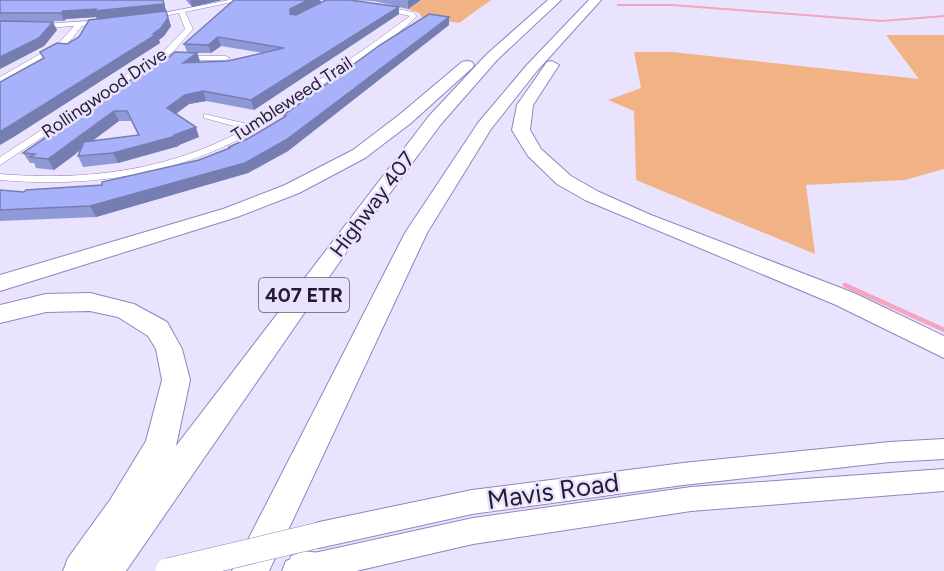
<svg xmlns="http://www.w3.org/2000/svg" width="944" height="571" viewBox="0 0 944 571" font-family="Figtree,sans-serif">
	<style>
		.green { fill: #f1b385 }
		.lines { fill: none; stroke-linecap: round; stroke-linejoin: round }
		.stream-far1 { stroke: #f6a3bf; stroke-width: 2 }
		.stream { stroke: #f6a3bf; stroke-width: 4.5 }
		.minor-casing { stroke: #9582c0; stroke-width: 1 }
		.secondary-casing { stroke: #9582c0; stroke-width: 2 }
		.motorway-casing { stroke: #9582c0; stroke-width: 2 }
		.minor { fill: #fff; fill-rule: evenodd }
		.secondary { fill: #fff; fill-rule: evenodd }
		.motorway { fill: #fff; fill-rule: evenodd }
		.secondary-bridge-casing { stroke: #9582c0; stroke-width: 26; stroke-linecap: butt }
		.secondary-bridge { stroke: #fff; stroke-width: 25 }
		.wall { fill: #9099d8; fill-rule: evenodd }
		.shaded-wall { fill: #767db0 }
		.building { fill: #a8b2fb; stroke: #767db0; stroke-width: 1.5 }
		.labels { text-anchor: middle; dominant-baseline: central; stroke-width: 5; stroke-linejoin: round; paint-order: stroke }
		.far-street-label { font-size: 18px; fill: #241c34; stroke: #eae3fd }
		.shield { fill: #eae3fd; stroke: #5f5870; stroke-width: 1.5 }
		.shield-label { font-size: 20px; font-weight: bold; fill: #241c34 }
		.street-label { font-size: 21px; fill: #241c34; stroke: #eae3fd }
		.near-street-label { font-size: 26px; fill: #241c34; stroke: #eae3fd }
	</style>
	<rect width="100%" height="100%" fill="#eae3fd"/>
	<!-- green -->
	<path class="green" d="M422,0H491L459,23L422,17L419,13L408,9Z
		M886,35H944V169L905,180L806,185L815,254L636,180L634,111L608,100L641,88L634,52H672L919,79Z"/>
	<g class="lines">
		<!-- stream-far1 -->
		<path class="stream-far1" d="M618,5H672L882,21L944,16"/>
		<!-- stream -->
		<path class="stream" d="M845,285L944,330"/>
		<!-- minor casing -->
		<g class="minor-casing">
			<path id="minor" d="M229,0H242L185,12L193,29L173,52L0,165V157L167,48L185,29L179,13L150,19L148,16Z
				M382,6L413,12L417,16C392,42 359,59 329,80C306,96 283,114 258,129C179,175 90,188 0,180V174C86,181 169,171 245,129L204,118V114L252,125L369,46L410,16L380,9Z
				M104,20L106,23L82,26L65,47L0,83V77L59,43L74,26L29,29L0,27V23L29,25Z
				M179,56H226L230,58L226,60H179Z"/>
		</g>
		<!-- secondary casing -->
		<g class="secondary-casing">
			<path id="secondary" d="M944,439V459L890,462L683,485L472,514L319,548L310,544L306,535L310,526L319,522L472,490L683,463L890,442Z
				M944,469V491L691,511L473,544L356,571H282L286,561L296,557L473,518L691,487Z"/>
		</g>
		<!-- motorway casing -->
		<g class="motorway-casing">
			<path id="motorway" d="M548,0H561L497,60L441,124L345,254L126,571H63L68,558L110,500L146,441L162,380L156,349L148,336L118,317L90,311L46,312L0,323V305L46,294L90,293L134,304L167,322L182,349L190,380L176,446L429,116L487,54Z
				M589,0H601L536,72L491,129L427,233L269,571H232L405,233L478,123L526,66Z
				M467,61L472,62L474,65L472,68L411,123L365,158L299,193L237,217L0,291V275L223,209L285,185L353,150L399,115L462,62Z
				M552,61L559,65L533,105L530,130L541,149L571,176L599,192L651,215L854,293L944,336V358L836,305L585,200L557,184L528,156L512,130L517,105L547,62Z
				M304,551L319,553L332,558L337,571H287L291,556Z"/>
		</g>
		<!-- minor -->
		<use href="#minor" class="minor"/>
		<!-- secondary -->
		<use href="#secondary" class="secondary"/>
		<!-- motorway -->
		<use href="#motorway" class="motorway"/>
		<!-- secondary-bridge casing -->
		<g class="secondary-bridge-casing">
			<path id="secondary-bridge" d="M168,571L319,535"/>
		</g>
		<!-- secondary-bridge -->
		<use href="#secondary-bridge" class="secondary-bridge"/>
	</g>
	<!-- wall -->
	<path class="wall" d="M0,0H163L171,26L164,36L159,40L160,43L12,138L44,58L79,37L97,19L96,17L66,19L64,21H17L57,30L44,46L0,69Z
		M186,0H222L192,7Z
		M234,0H320L321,2L296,15L326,0H421L408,9L399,7V14L254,110L206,101L189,104L176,114L199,137L179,145V146L118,163L83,167L78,156L81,149L75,153L76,154L54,170L36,168L34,163H30L23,153L169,57L187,52L184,44ZM350,0L373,1L397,6ZM221,46L263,53L228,61L199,62L200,61L197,53H211ZM119,121H131L138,135L91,141Z
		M449,17V25L288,151L248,173L96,217L0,221V190L24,192L102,185L199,160L229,149V147L249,138L284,117V115Z"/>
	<!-- shaded-wall -->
	<path class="shaded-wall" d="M163,0L166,11L98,19L96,17L66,19L64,21L61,13L63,11L96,9Z
		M190,0H222L192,7Z
		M308,0H320L321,2L292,17L290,14V9Z
		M409,0H421L408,9V1Z
		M399,7V14L254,110L251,100Z
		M166,12L171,26L164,36L159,40L160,43L12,138L0,145V132L153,34Z
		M449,17V25L288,151L248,173L96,217L90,206L286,140Z
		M53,22L57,30L44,46L0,69V57Z
		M218,37L221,46L211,53L208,45Z
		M197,53L200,61L186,72L183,63Z
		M203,91L206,101L189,104L171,117L167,108L185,95Z
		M114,111L119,121L54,170L48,159Z
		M196,127L199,137L179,145V146L118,163L113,153L174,135Z"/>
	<!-- building -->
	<path class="building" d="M0,0H163L164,4L94,11L96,9L63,11L61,13H0Z
		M234,0H308L290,9V14L296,15L326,0H350L399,7L251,100L203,91L185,95L167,108L196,127L174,135L176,136L113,153L78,156L84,142L139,135L127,111H114L48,159L30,157L35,154L23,153L163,58L169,57L175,52L197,53L183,63L228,61L284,48L218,37L208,45L184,44Z
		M166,11L168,18L161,28L153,34H157L0,132V82L44,58L40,52L57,43L67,44L79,37L89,20Z
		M429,14L449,17L286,140L245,163L90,206L0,210V190L24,192L26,190L102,185V182L199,160L230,148L229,147L249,138L286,116L284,115L380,45Z
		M0,21L53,22L39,38L0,57Z"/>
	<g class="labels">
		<!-- far-street labels -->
		<g class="far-street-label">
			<text transform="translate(104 93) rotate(-34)">Rollingwood Drive</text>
			<text transform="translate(292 99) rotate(-33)">Tumbleweed Trail</text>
		</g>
		<!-- shield labels -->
		<rect class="shield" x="259" y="278" width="90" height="34" rx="4.5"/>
		<g class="shield-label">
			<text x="304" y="295">407 ETR</text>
		</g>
		<!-- street labels -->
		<g class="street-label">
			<text transform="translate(372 204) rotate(-53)">Highway 407</text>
		</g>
		<!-- near-street labels -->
		<g class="near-street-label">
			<text transform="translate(553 491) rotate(-8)">Mavis Road</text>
		</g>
	</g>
</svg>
